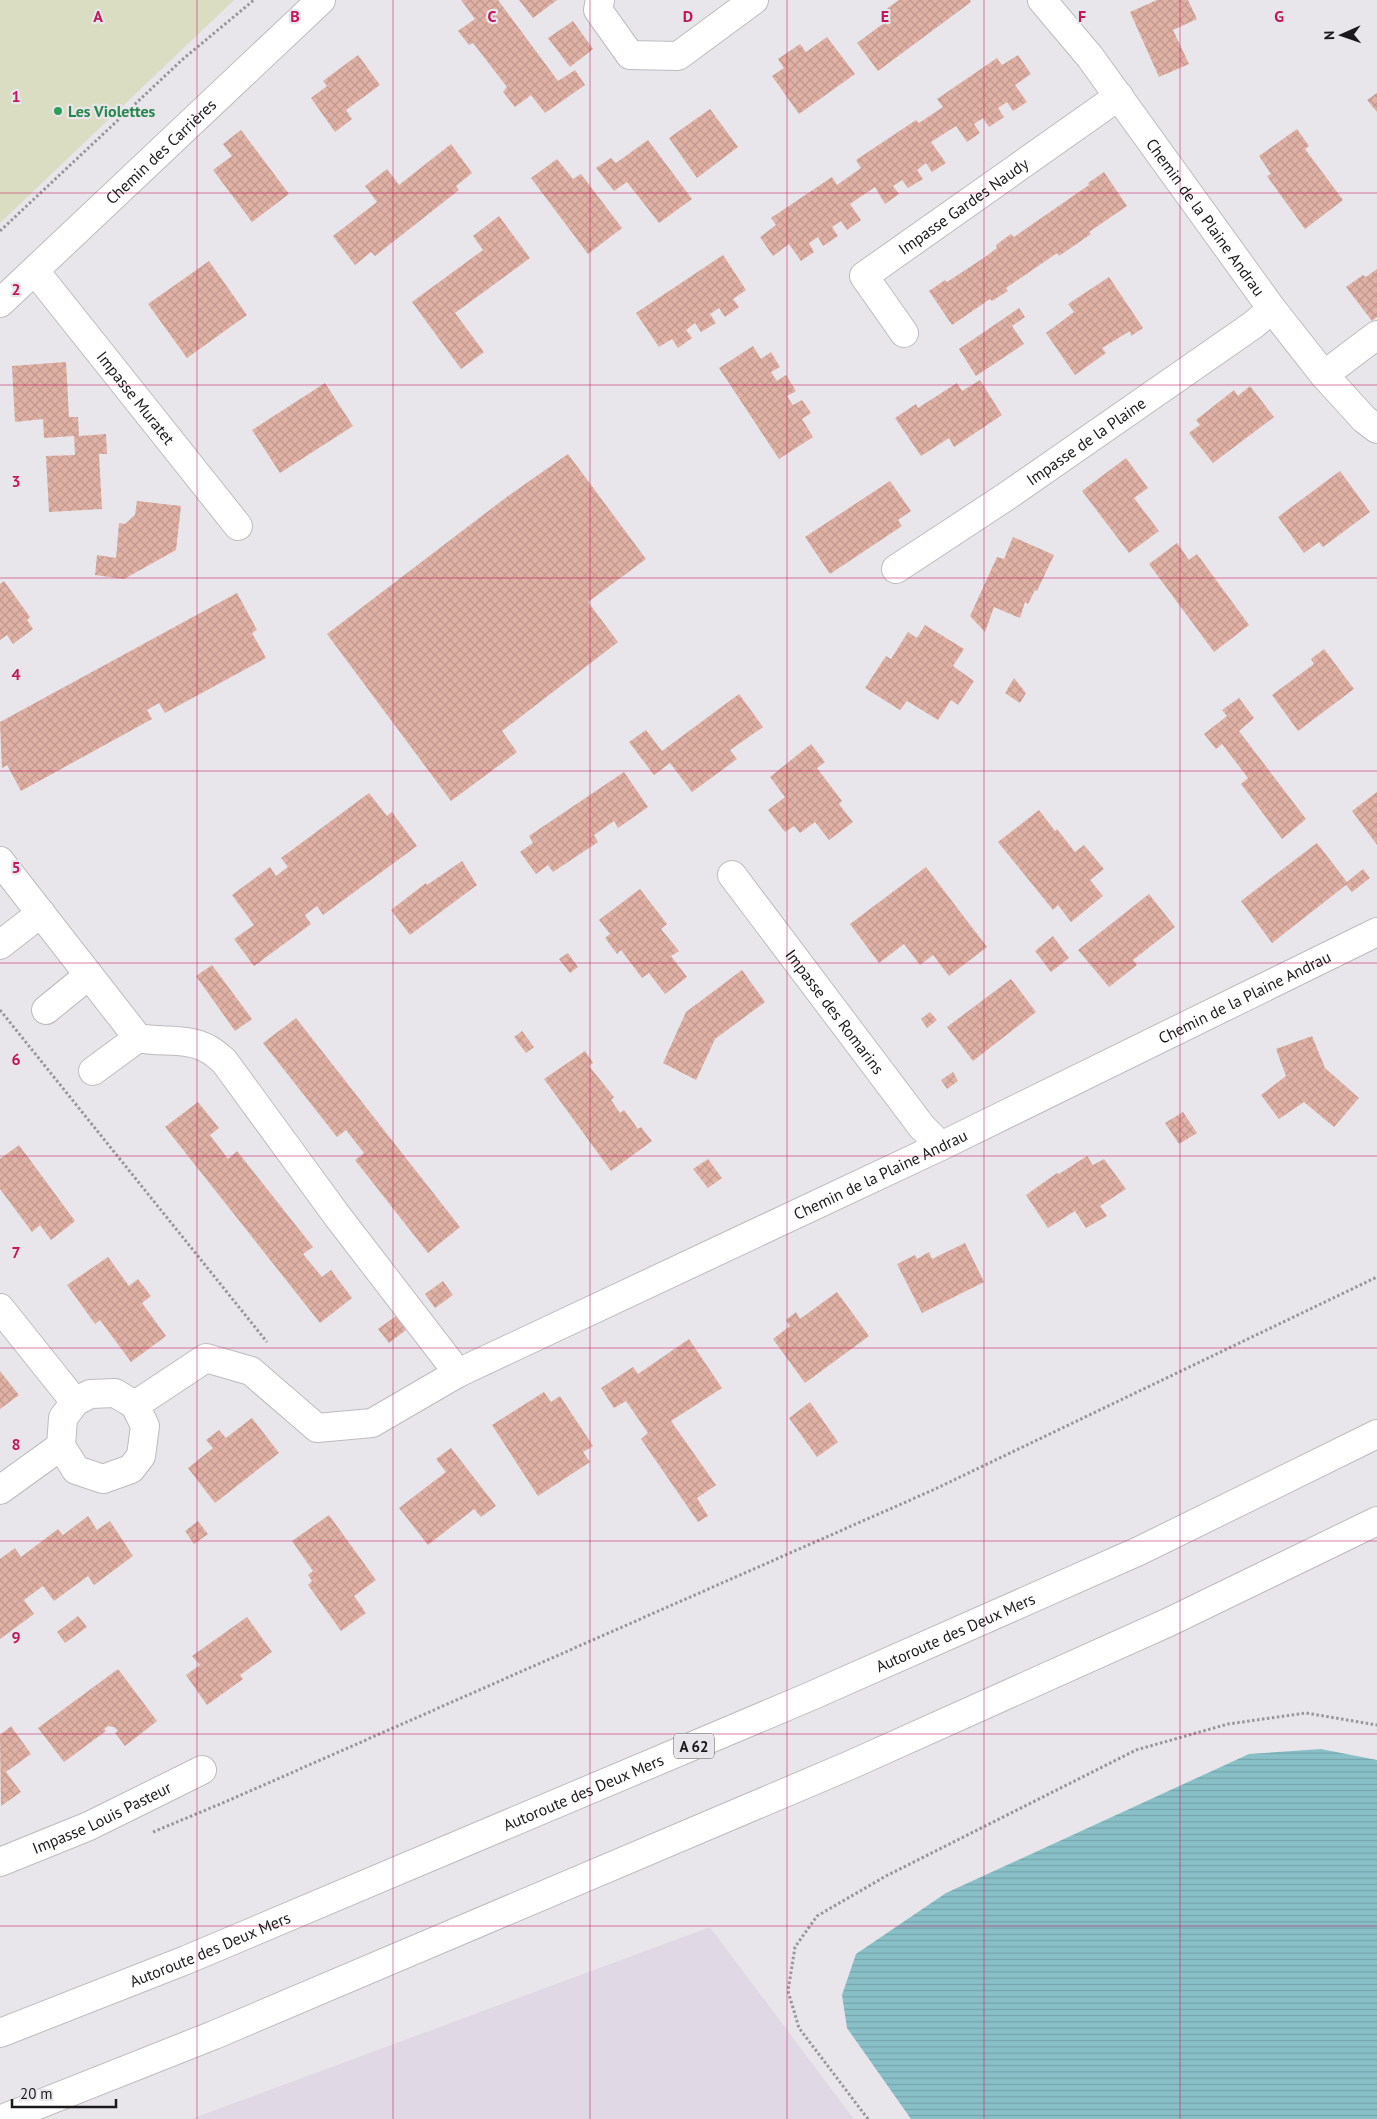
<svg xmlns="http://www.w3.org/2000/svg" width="1377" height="2119" viewBox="0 0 1377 2119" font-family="'PT Sans',sans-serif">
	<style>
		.built { fill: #e0d9e5 }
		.grass { fill: #daddc2 }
		.water { fill: url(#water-rules) }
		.building { fill: url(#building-cross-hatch) }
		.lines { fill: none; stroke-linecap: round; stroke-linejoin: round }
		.minor-casing { stroke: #bebbc0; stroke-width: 30 }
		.highway-casing { stroke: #bebbc0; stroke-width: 30 }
		.path { stroke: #99969a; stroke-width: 3; stroke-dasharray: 2.5 2.5; stroke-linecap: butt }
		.minor { stroke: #fff; stroke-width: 28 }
		.highway { stroke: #fff; stroke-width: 28 }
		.grid { fill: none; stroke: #c2185b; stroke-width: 1; stroke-opacity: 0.55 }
		.leisure-dot { fill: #2e9e5b; stroke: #e9e6eb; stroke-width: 2 }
		.labels { text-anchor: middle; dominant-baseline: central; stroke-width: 4.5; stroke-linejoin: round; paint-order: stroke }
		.shield { fill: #e9e6eb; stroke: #585659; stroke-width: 1 }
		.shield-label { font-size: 15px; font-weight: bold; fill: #1a191b }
		.leisure-label { font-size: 16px; font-weight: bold; fill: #27864d; stroke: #e9e6eb; text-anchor: start }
		.street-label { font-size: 16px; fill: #1a191b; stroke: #e9e6eb }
		.grid-label { font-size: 16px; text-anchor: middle; font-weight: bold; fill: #c2185b; stroke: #e9e6eb; stroke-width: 4.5; stroke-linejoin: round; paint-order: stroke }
	</style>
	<defs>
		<pattern id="water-rules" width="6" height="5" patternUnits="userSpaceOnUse" patternTransform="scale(1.25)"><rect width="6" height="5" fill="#89c0c8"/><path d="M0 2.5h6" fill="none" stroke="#76a4ab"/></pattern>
		<pattern id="building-cross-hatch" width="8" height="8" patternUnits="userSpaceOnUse" patternTransform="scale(1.25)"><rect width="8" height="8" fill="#e0b1a5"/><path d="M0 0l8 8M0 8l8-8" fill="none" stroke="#c0988d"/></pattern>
	</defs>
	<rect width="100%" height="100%" fill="#e9e6eb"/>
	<!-- built -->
	<path class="built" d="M710,1927L854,2119H191Z"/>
	<!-- grass -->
	<path class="grass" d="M0,0H234L0,223Z"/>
	<!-- water -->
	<path class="water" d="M1321,1749L1377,1760V2119H911L847,2028L842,1995L856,1954L946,1893L1249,1754Z"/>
	<!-- building -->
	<path class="building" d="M461,0H498L558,81L575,70L585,85L545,113L531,95L515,107L503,92L507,87L473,43L469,45L458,31L475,19Z
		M519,0H557L533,18Z
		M899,0H970L971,2L878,71L857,43L888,20L882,12Z
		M1157,0H1188L1197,19L1173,30L1189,64L1159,77L1130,12Z
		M573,21L593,49L570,67L548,38Z
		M827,37L855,74L799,114L772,76L784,68L778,59L800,44L806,52Z
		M358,55L380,85L346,110L352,119L335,132L311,98L327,86L323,81Z
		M1018,55L1031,74L1015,85L1027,102L1013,111L1007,102L998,108L1004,117L989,127L983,118L974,124L980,133L967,142L956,126L931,142L946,163L932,172L926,163L917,170L923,179L908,188L902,180L893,186L899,194L885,204L875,187L850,204L861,220L847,230L841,221L832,227L838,236L823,246L818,237L809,243L814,252L801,261L789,244L773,256L760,237L776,225L771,218L832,177L837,185L861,168L856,160L916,120L919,123L943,107L937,99L997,58L1002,65Z
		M1377,93V112L1367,100Z
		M710,109L738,147L697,178L669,138Z
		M1297,129L1309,146L1305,149L1343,200L1305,229L1267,176L1271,174L1259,156Z
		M241,130L289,194L252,222L213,170L232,156L223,144Z
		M648,140L692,199L659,223L627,182L614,191L596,168L611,158L616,163Z
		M451,144L472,173L456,186L459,190L375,256L371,252L355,265L333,236L377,202L365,186L387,169L399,185Z
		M557,159L573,179L581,174L622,228L588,254L531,178Z
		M1104,172L1127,206L1089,232L1091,234L1059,256L1057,253L1006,288L1008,291L992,301L990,299L952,325L929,291L945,280L947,282L985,257L997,248L996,245L1011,234L1014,237L1089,185L1088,183Z
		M499,216L530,258L455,313L484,352L461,369L412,302L483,250L473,236Z
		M723,255L746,290L733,299L739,307L725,317L719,308L710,314L716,323L701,332L695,323L686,330L692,338L678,348L672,339L659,347L636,313Z
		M209,261L247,315L187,358L148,304Z
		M1377,269V317L1372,321L1346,287L1363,275L1366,277Z
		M1109,277L1143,328L1131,336L1130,331L1102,348L1106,353L1075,375L1046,333L1074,312L1068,304Z
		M1019,308L1025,317L1012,326L1024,344L976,376L959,349Z
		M753,346L761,359L771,352L780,367L771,372L777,381L786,375L796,391L787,396L793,405L802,400L811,413L802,419L813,437L779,459L719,368Z
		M66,362L69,417H78L79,436L106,434L107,454H99L102,509L49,512L46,456L75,455L74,436L44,438L43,419L15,422L12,366Z
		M980,380L1002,415L954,447L949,438L921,456L895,418L916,404L918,408L957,383L962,391Z
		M325,383L353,426L280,473L252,430Z
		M1250,386L1274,417L1213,463L1189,433L1200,425L1196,420L1234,390L1238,396Z
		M568,454L646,559L588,602L618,642L502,731L517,752L451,801L327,634L508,496Z
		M1126,458L1148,488L1134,498L1159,531L1129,553L1082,491Z
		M1340,471L1370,512L1323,547L1319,542L1304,553L1278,517Z
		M890,481L911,511L898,520L902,526L830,574L805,537Z
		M137,501L181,506L176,550L124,579L95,575L97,555L116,558L119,523L125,524L135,515Z
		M1013,537L1054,555L1037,591L1035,590L1028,604L1025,602L1020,618L994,607L985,632L970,616L997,557L1004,559Z
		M1177,543L1189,560L1197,554L1249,625L1214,652L1149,564Z
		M4,581L30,617L27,620L33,629L13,644L7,635L0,640V584Z
		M237,593L257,630L252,633L266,658L165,713L159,703L147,710L152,719L21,791L7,765L2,768L0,722Z
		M925,625L964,649L953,666L974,681L958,705L951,700L938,720L907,701L900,710L865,688L886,656L891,659L908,632L917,638Z
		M1324,649L1354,689L1298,731L1272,695L1314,664L1311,659Z
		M1014,678L1026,693L1020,703L1005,693Z
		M739,694L763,727L730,750L737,759L692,792L670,763L654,775L629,742L646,730L662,751Z
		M1239,698L1254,718L1239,731L1306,819L1282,839L1241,784L1248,778L1222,744L1216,749L1204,734L1227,716L1222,710Z
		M811,744L825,762L817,768L842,801L839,804L853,822L829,840L815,822L800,833L794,826L785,832L768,810L785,797L770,777Z
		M624,772L648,807L618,828L614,821L594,835L598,842L553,872L548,865L536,874L520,852L533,843L529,836Z
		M1377,792V845L1352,811Z
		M369,793L387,816L392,812L417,846L323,915L317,906L305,915L311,924L254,966L234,939L254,925L232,895L270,867L276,876L288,867L281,858Z
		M1039,810L1055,831L1057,829L1075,852L1084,845L1104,869L1090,880L1103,896L1071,922L1058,905L1053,910L998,842Z
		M1317,843L1347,882L1363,869L1370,878L1352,892L1346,885L1272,943L1241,901Z
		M462,861L477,885L410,935L391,910L426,883L427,885Z
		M926,867L987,947L949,976L933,955L920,965L904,944L879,963L850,924Z
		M640,889L667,924L661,929L679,951L671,956L687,977L665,994L649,973L642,978L621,950L617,954L605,938L610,934L599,920Z
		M1149,894L1175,927L1133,960L1137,965L1109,987L1078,950Z
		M1053,936L1069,958L1051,972L1035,951Z
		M568,953L578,967L570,973L559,959Z
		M212,965L252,1019L235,1031L196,976Z
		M742,970L765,1002L715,1039L696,1080L663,1063L686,1012Z
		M1011,979L1036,1012L973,1061L947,1027Z
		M930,1012L937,1020L927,1028L921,1019Z
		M296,1018L460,1227L428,1253L355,1160L364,1153L346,1130L337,1137L263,1043Z
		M522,1031L534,1047L526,1053L514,1037Z
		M1312,1036L1325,1068L1359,1098L1334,1127L1304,1102L1279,1119L1261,1095L1286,1076L1276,1049Z
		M585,1051L593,1063L589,1066L614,1097L611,1100L620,1113L624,1110L638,1129L641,1127L652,1141L611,1171L544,1079Z
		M953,1072L958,1081L947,1089L941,1080Z
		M198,1102L219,1128L210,1135L228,1159L237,1151L313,1247L303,1254L322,1277L331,1270L352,1298L320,1323L165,1127Z
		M1183,1112L1197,1133L1179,1144L1165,1123Z
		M19,1145L75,1221L51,1240L40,1225L32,1232L0,1189V1159Z
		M1087,1156L1093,1165L1104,1159L1126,1189L1100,1206L1107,1216L1086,1228L1075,1211L1048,1228L1026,1195L1057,1173L1059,1174Z
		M708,1159L722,1178L708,1188L693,1169Z
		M965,1243L984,1282L922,1313L897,1264L915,1255L917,1259L929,1252L932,1259Z
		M108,1257L129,1286L138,1279L151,1296L142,1303L166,1336L131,1362L100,1320L95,1324L67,1285Z
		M443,1281L453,1295L435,1308L425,1294Z
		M837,1292L869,1336L805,1383L773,1339L790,1326L786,1320L796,1312L800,1319Z
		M396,1316L406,1330L389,1343L378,1329Z
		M689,1339L722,1388L671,1421L716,1485L697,1498L708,1516L698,1522L641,1439L648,1433L626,1401L614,1408L601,1388L633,1367L638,1374Z
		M0,1371L19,1395L0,1409Z
		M544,1392L551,1402L560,1396L593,1446L583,1452L590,1462L538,1496L492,1425Z
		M810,1402L838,1442L817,1457L789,1418Z
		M252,1418L279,1453L215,1503L188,1468L213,1448L206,1440L219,1430L226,1438Z
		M451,1448L496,1506L481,1517L474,1509L428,1545L399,1508L446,1472L436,1459Z
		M329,1515L376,1580L354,1596L366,1613L341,1631L308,1585L312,1581L308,1575L313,1571L292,1541Z
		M88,1516L97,1530L110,1521L133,1556L94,1585L88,1576L54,1601L43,1586L24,1600L34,1614L0,1639V1559L15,1548L21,1557L58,1529L63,1535Z
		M198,1521L208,1534L194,1544L185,1531Z
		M78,1616L87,1627L65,1643L57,1632Z
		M247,1617L272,1652L240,1675L243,1679L207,1705L186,1675L200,1665L192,1656Z
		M118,1669L157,1721L125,1746L115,1733L118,1731L114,1727L108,1726L104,1729L106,1731L64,1762L38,1728Z
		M11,1726L31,1754L6,1772L21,1792L1,1806L0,1735Z"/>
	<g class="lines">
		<!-- minor casing -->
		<g class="minor-casing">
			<g id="minor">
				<path d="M600,0L598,10L630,55L678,56L754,0"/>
				<path id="s1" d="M1042,0L1090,57L1272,309L1324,375L1364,419L1377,429"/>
				<path id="s2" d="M35,271L238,526"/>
				<path id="s3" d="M0,303L321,0"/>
				<path id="s4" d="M904,333L864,276L1119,96"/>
				<path d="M1324,375L1377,335"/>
				<path id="s5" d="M896,569L1007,496L1253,325L1272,309"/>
				<path d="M0,861L138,1038"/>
				<path id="s6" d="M732,875L922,1127L941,1146"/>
				<path d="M0,945L41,913"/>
				<path d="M46,1010L89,975"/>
				<path id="s7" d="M93,1071L138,1038C161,1043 187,1037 208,1049C214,1052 219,1057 224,1061L338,1217L458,1373L941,1146L1377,932"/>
				<path d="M0,1308L75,1402"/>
				<path d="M115,1393L135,1405L145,1426L141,1456L131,1469L103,1479L76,1470L61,1446L63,1418L75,1402L90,1394Z"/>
				<path d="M135,1405L206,1358L251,1371L317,1428L372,1423L458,1373"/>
				<path d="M0,1490L61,1446"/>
				<path id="s8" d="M0,1862L89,1826L202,1770"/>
			</g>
		</g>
		<!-- highway casing -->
		<g class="highway-casing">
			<g id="highway">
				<path id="s9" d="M0,2033L186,1960L811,1696L1139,1551L1377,1434"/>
				<path d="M2,2119L214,2035L848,1766L1169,1622L1377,1521"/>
			</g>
		</g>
		<!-- path -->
		<path class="path" d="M0,231L183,59L254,0
			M0,1010L267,1342
			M153,1832L232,1799L933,1490L1377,1277
			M868,2119L799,2028L788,1991L795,1947L817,1916L886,1876L1136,1750L1228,1724L1306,1713L1377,1725"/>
		<!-- minor -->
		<use href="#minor" class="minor"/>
		<!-- highway -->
		<use href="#highway" class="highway"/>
	</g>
	<!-- grid -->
	<path class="grid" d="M197,0V2119M393,0V2119M590,0V2119M787,0V2119M984,0V2119M1180,0V2119M0,193H1377M0,385H1377M0,578H1377M0,771H1377M0,963H1377M0,1156H1377M0,1348H1377M0,1541H1377M0,1734H1377M0,1926H1377"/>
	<!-- markers -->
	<circle class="leisure-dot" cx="58" cy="111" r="5"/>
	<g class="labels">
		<!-- shield labels -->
		<rect class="shield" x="674" y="1733.5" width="40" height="25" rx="4"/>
		<g class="shield-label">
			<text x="694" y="1746">A 62</text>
		</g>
		<!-- leisure labels -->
		<g class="leisure-label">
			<text x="68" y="111">Les Violettes</text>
		</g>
		<!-- street labels -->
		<g class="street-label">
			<text stroke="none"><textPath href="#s3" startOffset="221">Chemin des Carrières</textPath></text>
			<text stroke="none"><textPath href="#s4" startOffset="191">Impasse Gardes Naudy</textPath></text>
			<text stroke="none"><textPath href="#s1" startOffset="272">Chemin de la Plaine Andrau</textPath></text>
			<text stroke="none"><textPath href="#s2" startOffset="162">Impasse Muratet</textPath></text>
			<text stroke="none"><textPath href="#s5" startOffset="229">Impasse de la Plaine</textPath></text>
			<text stroke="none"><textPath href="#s7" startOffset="1409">Chemin de la Plaine Andrau</textPath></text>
			<text stroke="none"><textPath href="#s6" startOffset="171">Impasse des Romarins</textPath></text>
			<text stroke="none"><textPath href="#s7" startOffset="1004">Chemin de la Plaine Andrau</textPath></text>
			<text stroke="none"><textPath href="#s9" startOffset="1036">Autoroute des Deux Mers</textPath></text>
			<text stroke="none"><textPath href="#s9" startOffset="631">Autoroute des Deux Mers</textPath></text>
			<text stroke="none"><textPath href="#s8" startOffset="111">Impasse Louis Pasteur</textPath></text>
			<text stroke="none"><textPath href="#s9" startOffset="226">Autoroute des Deux Mers</textPath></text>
		</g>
	</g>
	<g class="grid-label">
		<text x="98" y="22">A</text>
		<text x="295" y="22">B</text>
		<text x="492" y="22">C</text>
		<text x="688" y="22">D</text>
		<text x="885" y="22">E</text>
		<text x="1082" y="22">F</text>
		<text x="1279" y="22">G</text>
		<text x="16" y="102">1</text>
		<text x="16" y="295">2</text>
		<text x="16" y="487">3</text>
		<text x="16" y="680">4</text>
		<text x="16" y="873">5</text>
		<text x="16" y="1065">6</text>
		<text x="16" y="1258">7</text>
		<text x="16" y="1450">8</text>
		<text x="16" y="1643">9</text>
	</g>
	<!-- north arrow -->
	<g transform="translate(1342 35) rotate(268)" stroke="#e9e6eb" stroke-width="4" paint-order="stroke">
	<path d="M0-4L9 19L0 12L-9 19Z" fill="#1a191b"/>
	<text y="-8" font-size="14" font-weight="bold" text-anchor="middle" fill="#1a191b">N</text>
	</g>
	<!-- scale -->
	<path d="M12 2099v8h104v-8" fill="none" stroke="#1a191b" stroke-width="2.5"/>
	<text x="20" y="2099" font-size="15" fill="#1a191b" stroke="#e9e6eb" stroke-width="4" paint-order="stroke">20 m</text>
</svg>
